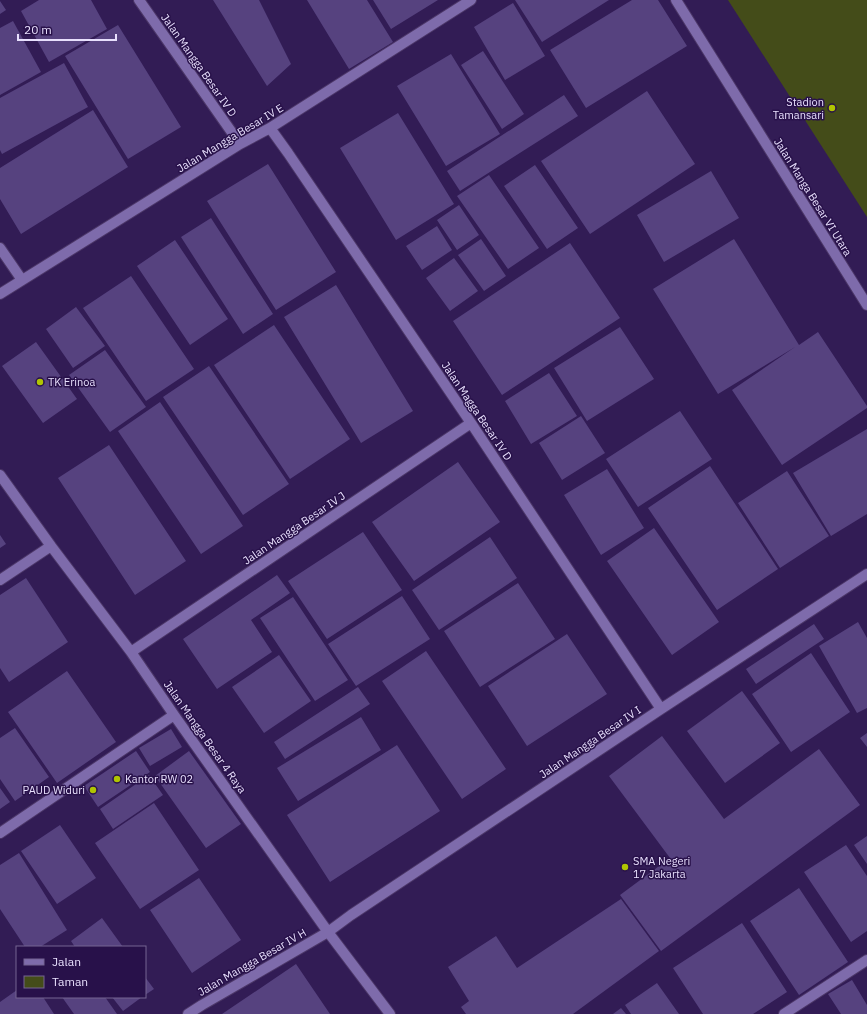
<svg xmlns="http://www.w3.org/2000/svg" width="867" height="1014" viewBox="0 0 867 1014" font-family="'IBM Plex Sans',sans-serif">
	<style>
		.green { fill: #444c19 }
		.building { fill: #56427f }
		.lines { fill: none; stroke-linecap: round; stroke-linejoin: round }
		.minor-casing { stroke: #4c3768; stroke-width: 12 }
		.minor { stroke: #7e6bab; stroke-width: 10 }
		.poi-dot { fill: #b0c502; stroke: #28114a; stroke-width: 1.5 }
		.labels { text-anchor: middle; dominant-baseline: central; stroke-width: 3; stroke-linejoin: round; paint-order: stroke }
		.street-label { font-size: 11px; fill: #e8e0fd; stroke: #28114a }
		.poi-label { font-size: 11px; fill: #e8e0fd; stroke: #28114a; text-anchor: start }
	</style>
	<rect width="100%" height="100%" fill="#321c55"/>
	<!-- green -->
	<path class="green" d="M728,0H867V217Z"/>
	<!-- building -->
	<path class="building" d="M39,0H91L107,29L49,62L21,11Z
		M213,0H259L291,64L267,86Z
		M307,0H367L393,42L349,69Z
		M373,0H438L391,29Z
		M515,0H609L542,42Z
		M632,0H658L687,46L586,108L550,50Z
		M0,1L6,10L0,14Z
		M513,3L545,56L505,80L474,27Z
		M13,21L41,72L0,95V28Z
		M118,25L181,127L128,159L65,56Z
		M483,51L524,114L502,129L461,65Z
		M451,54L500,134L446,166L397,86Z
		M64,63L88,107L2,154L0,150V98Z
		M647,91L695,164L590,234L541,161Z
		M564,95L578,116L460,191L447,171Z
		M93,110L128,167L21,234L0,199V168Z
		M398,113L454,204L396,240L340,148Z
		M268,164L336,272L276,310L207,201Z
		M535,165L578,228L547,249L504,186Z
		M711,171L739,218L664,262L637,215Z
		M489,175L539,248L508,269L457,196Z
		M459,205L479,235L457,250L437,220Z
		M211,218L273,314L243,334L181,237Z
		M437,226L452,250L422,270L406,246Z
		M481,239L506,276L484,291L458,255Z
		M734,239L799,345L818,332L867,406V408L782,465L732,390L795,347L718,394L653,289Z
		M175,240L228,319L190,345L137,266Z
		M570,243L620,318L502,395L453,321Z
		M454,258L478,291L450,311L426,278Z
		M131,276L194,369L146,401L83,308Z
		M336,285L413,411L361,443L284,317Z
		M76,307L105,346L73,368L46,329Z
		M274,325L350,439L290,479L214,365Z
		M620,327L654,379L587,421L554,368Z
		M36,342L77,399L43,423L2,366Z
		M105,350L146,407L110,432L69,375Z
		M209,366L289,484L243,515L163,397Z
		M549,373L577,416L531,444L505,401Z
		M160,402L243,526L201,554L118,431Z
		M680,411L712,459L638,507L606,459Z
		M581,416L605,453L562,480L539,443Z
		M867,429V514L831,536L793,473Z
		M109,445L186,561L135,595L58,478Z
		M458,462L500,522L414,581L372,522Z
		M710,466L778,569L717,610L648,508Z
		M607,469L644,528L601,555L564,495Z
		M787,471L829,536L780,568L738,503Z
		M654,528L719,622L672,655L607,561Z
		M363,532L402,590L327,639L288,581Z
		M0,535L6,544L0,548Z
		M490,537L517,578L439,630L412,590Z
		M277,575L290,593L251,620L272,652L217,689L183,639Z
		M26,578L68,642L9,682L0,668V595Z
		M518,583L555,639L480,687L444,631Z
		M402,596L430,639L356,686L328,644Z
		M293,597L348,680L315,701L260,618Z
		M858,622L867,638V708L857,713L819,646Z
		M814,624L824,639L756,684L746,669Z
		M567,634L607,694L527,746L488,686Z
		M426,651L506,769L462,799L382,681Z
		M811,653L850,712L791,752L752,694Z
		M279,655L311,701L264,733L232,687Z
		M67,671L116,742L57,783L8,712Z
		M358,687L370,704L285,759L274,742Z
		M742,691L780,743L725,783L687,731Z
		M361,717L381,750L298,801L277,768Z
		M15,728L49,777L15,801L0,779V738Z
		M171,729L182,747L150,766L139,748Z
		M867,733V747L860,738Z
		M662,736L724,819L819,749L860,805L661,951L620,895L670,858L609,776Z
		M397,745L440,811L330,882L287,815Z
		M136,751L150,772L98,807L84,786Z
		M189,751L241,824L206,848L155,776Z
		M149,775L163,795L113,829L100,809Z
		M0,788L10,802L0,809Z
		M154,803L199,870L140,909L95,843Z
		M60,825L96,878L57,904L21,851Z
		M867,836V864L854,845Z
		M846,845L867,876V931L851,942L804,872Z
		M19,853L67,930L40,947H25L0,909V865Z
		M199,878L241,940L192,973L150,910Z
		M799,888L848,962L799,995L750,921Z
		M621,899L659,951L573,1014H466L461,1007L469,1001L448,967L496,936L517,968Z
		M102,918L123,947H75L71,941Z
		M742,923L787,992L753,1014H703L673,968Z
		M296,964L330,1014H222Z
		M145,977L154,989L145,995Z
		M852,980L867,1005V1014H841L828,994Z
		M657,983L679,1014H631L625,1005Z
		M17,990V997H43L54,1014H0V1002Z
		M62,997H105L117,1014H74Z
		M112,997H142L123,1011Z
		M621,1008L626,1014H613Z"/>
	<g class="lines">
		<!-- minor casing -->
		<g class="minor-casing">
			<path id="minor" d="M139,0L240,144
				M676,0L867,305
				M270,128L288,153L471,423L661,709
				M0,248L22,280
				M0,294L240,144L270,128L471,0
				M0,475L51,546L131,652L174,715L328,932L390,1014
				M0,580L51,546
				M131,652L471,423
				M0,833L174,715
				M188,1014L202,1005L328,932L351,915L661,709L867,574
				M784,1014L867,960"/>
		</g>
		<!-- minor -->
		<use href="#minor" class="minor"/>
	</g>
	<!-- markers -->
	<g class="poi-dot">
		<circle cx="832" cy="108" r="4"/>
		<circle cx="40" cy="382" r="4"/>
		<circle cx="117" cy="779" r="4"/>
		<circle cx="93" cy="790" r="4"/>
		<circle cx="625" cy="867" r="4"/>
	</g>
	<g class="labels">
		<!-- street labels -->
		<g class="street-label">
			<text transform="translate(199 65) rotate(55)">Jalan Mangga Besar IV D</text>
			<text transform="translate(230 138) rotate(-31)">Jalan Mangga Besar IV E</text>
			<text transform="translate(813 197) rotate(58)">Jalan Manga Besar VI Utara</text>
			<text transform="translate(477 411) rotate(56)">Jalan Magga Besar IV D</text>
			<text transform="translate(294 528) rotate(-34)">Jalan Mangga Besar IV J</text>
			<text transform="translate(205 737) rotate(55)">Jalan Mangga Besar 4 Raya</text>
			<text transform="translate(590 742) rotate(-34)">Jalan Mangga Besar IV I</text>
			<text transform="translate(252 962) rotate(-30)">Jalan Mangga Besar IV H</text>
		</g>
		<!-- poi labels -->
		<g class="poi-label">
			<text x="824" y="102" text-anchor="end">Stadion<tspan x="824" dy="13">Tamansari</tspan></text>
			<text x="48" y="382">TK Erinoa</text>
			<text x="125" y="779">Kantor RW 02</text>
			<text x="85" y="790" text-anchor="end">PAUD Widuri</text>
			<text x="633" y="861">SMA Negeri<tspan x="633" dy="13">17 Jakarta</tspan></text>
		</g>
	</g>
	<!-- legend -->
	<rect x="16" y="946" width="130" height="52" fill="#28114a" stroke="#756492"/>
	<rect x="24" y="959" width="20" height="6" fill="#7e6bab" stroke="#756492"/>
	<text x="52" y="966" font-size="12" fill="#e8e0fd">Jalan</text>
	<rect x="24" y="976" width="20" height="12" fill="#444c19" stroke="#756492"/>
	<text x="52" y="986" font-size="12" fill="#e8e0fd">Taman</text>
	<!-- scale -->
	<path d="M18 34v6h98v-6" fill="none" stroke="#e8e0fd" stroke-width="2"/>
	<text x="24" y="34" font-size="12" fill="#e8e0fd" stroke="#28114a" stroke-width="3" paint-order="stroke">20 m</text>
</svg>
